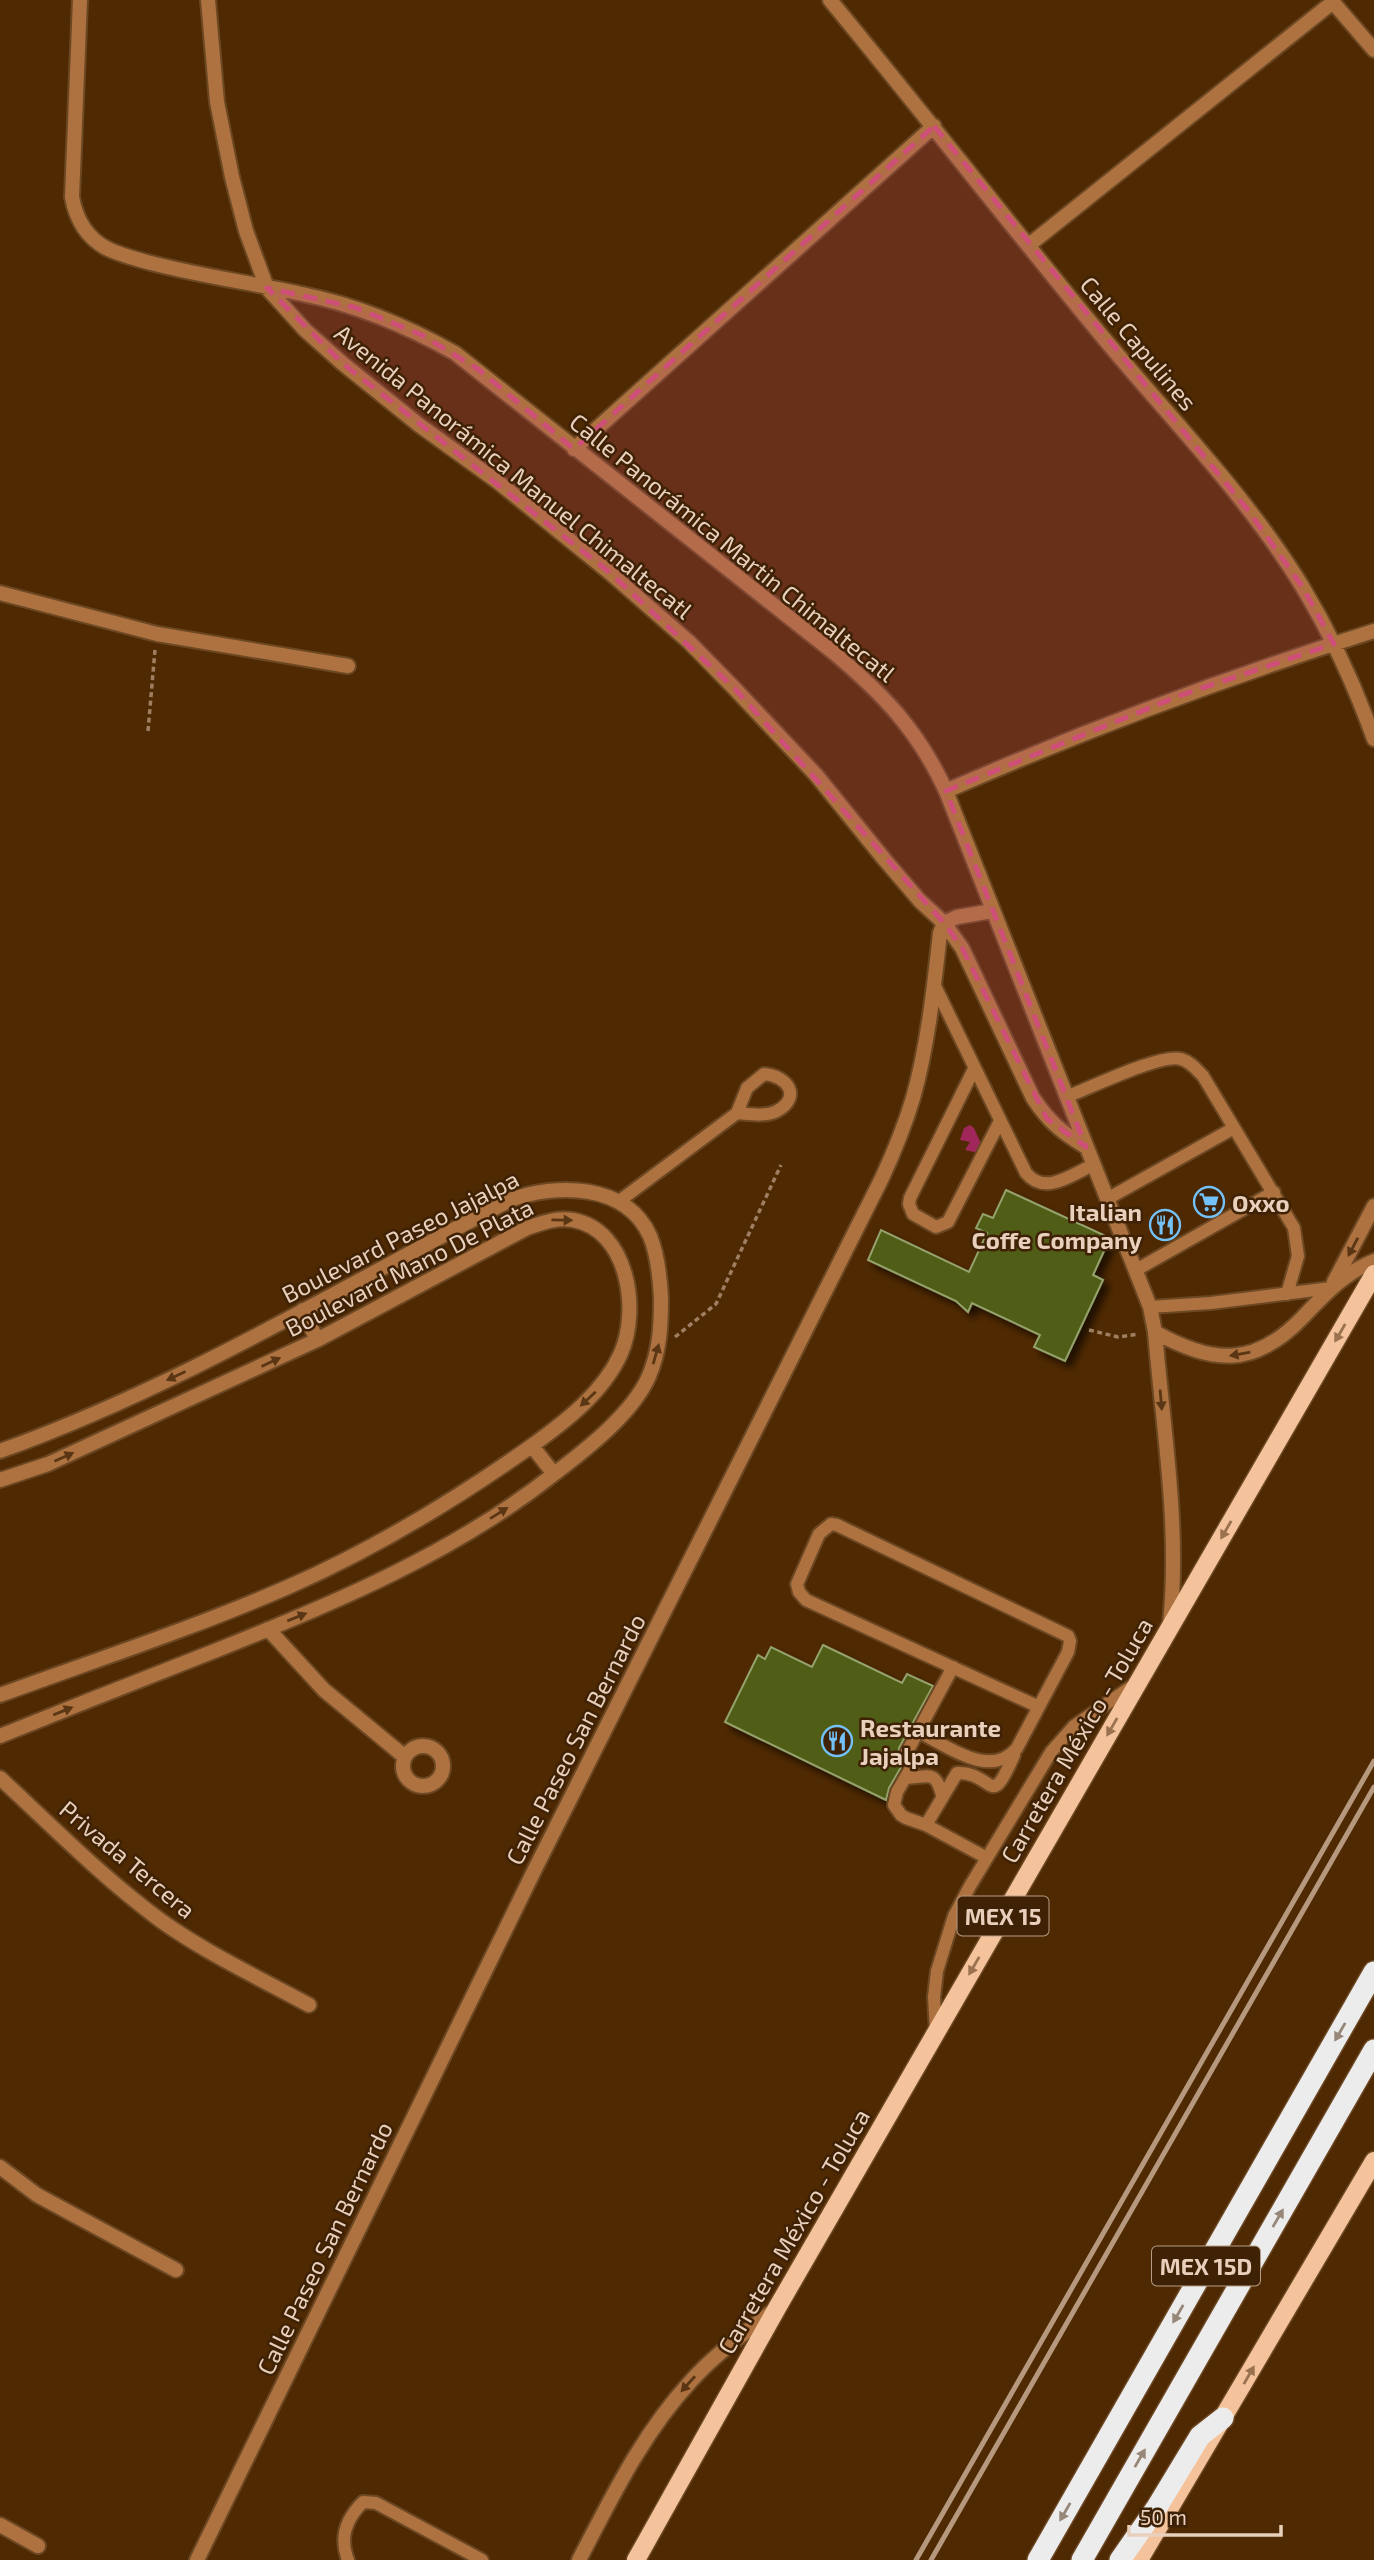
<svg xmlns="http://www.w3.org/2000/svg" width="1374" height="2560" viewBox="0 0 1374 2560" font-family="'Exo 2',sans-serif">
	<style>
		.green { fill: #a02759 }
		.building { fill: #4f5d13; stroke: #94a26d; stroke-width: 2; filter: url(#shadow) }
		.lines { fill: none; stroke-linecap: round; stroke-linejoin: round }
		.service-casing { stroke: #6b4723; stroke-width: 16 }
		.minor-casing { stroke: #6b4723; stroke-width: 18 }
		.primary-casing { stroke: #6b4723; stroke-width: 21 }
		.motorway-casing { stroke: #6b4723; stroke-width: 24 }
		.path { stroke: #9e7f62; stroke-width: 3.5; stroke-dasharray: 5 3.5; stroke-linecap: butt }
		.service { stroke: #ad723f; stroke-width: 12 }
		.minor { stroke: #ad723f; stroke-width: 14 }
		.primary { stroke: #f4c39c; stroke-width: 18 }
		.motorway { stroke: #ececec; stroke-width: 21 }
		.rail { stroke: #b5987e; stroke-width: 5 }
		.oneway { fill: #5a3614 }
		.oneway2 { fill: #9a7250 }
		.oneway3 { fill: #968778 }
		.marked { fill: #ce4f78; fill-opacity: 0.2; stroke: #ce4f78; stroke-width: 5; stroke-dasharray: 14 9; stroke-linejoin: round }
		.labels { text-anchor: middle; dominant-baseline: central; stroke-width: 5; stroke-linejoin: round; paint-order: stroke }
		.shield { fill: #3f2205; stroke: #b69c86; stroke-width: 2 }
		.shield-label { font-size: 23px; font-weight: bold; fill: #e9d0bd }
		.street-label { font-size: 24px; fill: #e9d0bd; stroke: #3f2205 }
		.poi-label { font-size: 24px; font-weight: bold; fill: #e9d0bd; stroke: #3f2205; text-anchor: start }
	</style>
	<defs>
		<filter id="shadow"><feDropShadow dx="6" dy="6" stdDeviation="3.5" flood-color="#0009"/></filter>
	</defs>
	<rect width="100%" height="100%" fill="#4f2901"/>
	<!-- green -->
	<path class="green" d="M970,1125L974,1128L982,1146L979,1153L965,1150L970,1142L960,1140L964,1128Z"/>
	<!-- building -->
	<path class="building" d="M1006,1190L1110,1238L1093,1275L1103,1280L1065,1361L1034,1347L1040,1335L972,1303L968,1312L956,1301L868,1260L881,1230L969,1272L987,1233L976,1228L983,1214L993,1218Z
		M823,1645L902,1683L907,1674L933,1686L899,1748L900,1760L904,1762L889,1788L886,1800L725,1722L758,1655L765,1659L771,1647L812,1667Z"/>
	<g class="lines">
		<!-- service casing -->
		<g class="service-casing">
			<path id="service" d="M934,984L1026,1173C1045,1196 1071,1175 1093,1165
				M974,1069L910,1198L909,1204L913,1214L936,1227L948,1222L1000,1121
				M1066,1097C1088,1089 1161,1053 1181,1059C1191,1062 1196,1069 1203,1076L1294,1228L1298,1256L1287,1294
				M1107,1199L1234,1128
				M618,1202L737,1113L747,1088L764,1074C788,1076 802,1097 777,1111C765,1117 749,1114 737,1113
				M1136,1270L1274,1192
				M1150,1307L1211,1303L1331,1288
				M953,1667L907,1752L915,1761L897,1792L894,1805L901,1815L906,1818L926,1825L987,1858
				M919,1732C947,1746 991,1780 1017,1748L1068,1652L1070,1641L1068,1636L837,1525L831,1524L819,1534L797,1584L799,1592L806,1600L1037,1706
				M905,1778C927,1778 935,1768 942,1795
				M926,1825L957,1773C995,1772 989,1813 1014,1755
				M936,2032L934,1997L937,1971L954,1916L970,1886L1051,1752L1074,1726L1134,1685
				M348,2560C339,2537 346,2519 363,2502L376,2503L482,2560"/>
		</g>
		<!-- minor casing -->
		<g class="minor-casing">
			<path id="minor" d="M80,0L72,197C76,219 86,237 106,248C120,255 136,259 151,263C201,276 252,283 302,294C357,305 407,326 455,353L833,652C883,694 918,730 946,791L1150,1307L1155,1332C1163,1429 1180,1526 1170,1624
				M208,0L217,102L232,177L246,231L267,288L305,330L342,363L419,425L498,482L609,572L689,642L735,689L816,775L884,859L920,901L944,923L962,948L1033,1098C1049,1122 1061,1132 1086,1147
				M830,0C920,109 1007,221 1097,330C1166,414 1245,493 1302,586C1331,634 1355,686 1374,739
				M1331,0L1374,50
				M1029,245L1333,2
				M574,449L934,126
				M0,593L157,634L348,666
				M946,791C1086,730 1228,677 1374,631
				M1334,1282L1374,1206
				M303,1310L317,1340
				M1155,1332C1212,1364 1254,1368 1302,1318C1324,1295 1344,1273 1374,1261
				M532,1446L554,1474
				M0,1451C179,1387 342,1287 510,1200C556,1183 626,1183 650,1236C658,1256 660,1277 661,1298C661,1326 660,1350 649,1376C633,1413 587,1449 554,1474C454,1553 335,1603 217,1650C145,1678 72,1707 0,1736
				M0,1480L48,1464L317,1340L527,1228C542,1223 557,1217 573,1220C628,1230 640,1309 621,1353C604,1392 565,1422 530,1447C455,1500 372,1550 288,1587C194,1628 96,1660 0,1695
				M268,1629L324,1690L405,1757
				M403 1766a20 20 0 1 1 40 0a20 20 0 1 1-40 0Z
				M0,1778C52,1826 103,1878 160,1920C206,1953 259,1978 309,2005
				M0,2167L37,2195L176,2270
				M0,2525L38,2546
				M197,2560L535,1869L882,1178C894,1152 905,1125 913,1098C928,1045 934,987 940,933L944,923L957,917L992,911
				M579,2560C612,2497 642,2434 691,2381C715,2354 745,2333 773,2311"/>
		</g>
		<!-- primary casing -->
		<g class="primary-casing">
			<path id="primary" d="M636,2560L777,2308L1374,1274
				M1139,2560L1374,2161"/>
		</g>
		<!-- motorway casing -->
		<g class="motorway-casing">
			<path id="motorway" d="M1038,2560L1374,1972
				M1082,2560L1374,2050
				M1120,2560L1157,2507L1200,2436L1223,2418"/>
		</g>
		<!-- path -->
		<path class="path" d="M148,731L155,650
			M1089,1330L1118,1337L1139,1334
			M675,1337L716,1304L781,1165"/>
		<!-- service -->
		<use href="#service" class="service"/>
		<!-- minor -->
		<use href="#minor" class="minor"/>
		<!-- primary -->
		<use href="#primary" class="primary"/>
		<!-- motorway -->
		<use href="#motorway" class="motorway"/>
		<!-- rail -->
		<path class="rail" d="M916,2560L1374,1761
			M931,2560L1374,1787"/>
	</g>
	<!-- one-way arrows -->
	<defs><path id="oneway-solid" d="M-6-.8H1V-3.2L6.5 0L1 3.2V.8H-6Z" transform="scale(1.75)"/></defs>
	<g class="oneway">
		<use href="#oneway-solid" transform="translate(562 1220) rotate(1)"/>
		<use href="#oneway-solid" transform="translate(1353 1247) rotate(118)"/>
		<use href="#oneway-solid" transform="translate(656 1354) rotate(-74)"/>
		<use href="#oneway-solid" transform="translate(1240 1354) rotate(170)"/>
		<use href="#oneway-solid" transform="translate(271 1362) rotate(-25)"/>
		<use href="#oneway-solid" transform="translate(176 1376) rotate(155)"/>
		<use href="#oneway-solid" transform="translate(588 1399) rotate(137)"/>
		<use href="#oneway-solid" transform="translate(1161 1400) rotate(85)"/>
		<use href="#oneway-solid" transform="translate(64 1457) rotate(-24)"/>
		<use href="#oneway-solid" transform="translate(499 1513) rotate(-32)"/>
		<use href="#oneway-solid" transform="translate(297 1617) rotate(-22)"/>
		<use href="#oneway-solid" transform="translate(63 1711) rotate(-22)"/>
		<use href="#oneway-solid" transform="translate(688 2384) rotate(132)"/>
	</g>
	<g class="oneway2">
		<use href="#oneway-solid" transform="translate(1340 1333) rotate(120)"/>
		<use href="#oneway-solid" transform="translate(1226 1530) rotate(120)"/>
		<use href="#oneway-solid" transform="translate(1112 1727) rotate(120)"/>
		<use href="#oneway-solid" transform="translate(974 1966) rotate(120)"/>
		<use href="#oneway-solid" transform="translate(1249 2375) rotate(-60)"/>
	</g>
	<g class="oneway3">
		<use href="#oneway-solid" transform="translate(1340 2032) rotate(120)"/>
		<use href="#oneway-solid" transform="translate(1278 2218) rotate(-60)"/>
		<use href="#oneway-solid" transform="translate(1178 2314) rotate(120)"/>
		<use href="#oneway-solid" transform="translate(1140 2458) rotate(-60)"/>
		<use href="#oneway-solid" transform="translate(1065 2512) rotate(120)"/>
	</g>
	<!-- marked area -->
	<path class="marked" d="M934,126L1248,510L1302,586L1334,644L1179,696L946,791L1086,1147L1047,1119L962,948L944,923L735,689L609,572L342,363L267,288L354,307L422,335L478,369L574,449Z"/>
	<!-- icons -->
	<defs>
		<g id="supermarket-ring" transform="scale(1.575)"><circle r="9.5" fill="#3f2205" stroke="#73c1f6" stroke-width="1.5"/><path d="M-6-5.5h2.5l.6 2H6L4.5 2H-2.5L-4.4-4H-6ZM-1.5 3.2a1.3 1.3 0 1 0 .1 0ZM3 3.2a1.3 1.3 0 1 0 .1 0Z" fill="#73c1f6"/></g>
		<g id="restaurant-ring" transform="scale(1.575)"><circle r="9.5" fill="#3f2205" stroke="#73c1f6" stroke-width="1.5"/><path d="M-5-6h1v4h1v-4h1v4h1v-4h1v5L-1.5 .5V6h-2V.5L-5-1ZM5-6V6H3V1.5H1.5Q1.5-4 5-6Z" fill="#73c1f6"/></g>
	</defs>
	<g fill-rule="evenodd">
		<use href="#supermarket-ring" x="1209" y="1202"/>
		<use href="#restaurant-ring" x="1165" y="1225"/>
		<use href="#restaurant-ring" x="837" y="1741"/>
	</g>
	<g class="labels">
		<!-- shield labels -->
		<g class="shield">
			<rect x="957.5" y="1896.5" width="91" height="39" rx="5"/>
			<rect x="1152" y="2246.5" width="108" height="39" rx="5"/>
		</g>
		<g class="shield-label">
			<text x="1003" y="1916">MEX 15</text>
			<text x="1206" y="2266">MEX 15D</text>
		</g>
		<!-- street labels -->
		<g class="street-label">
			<text transform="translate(1139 343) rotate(50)">Calle Capulines</text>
			<text transform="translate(514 471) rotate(39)">Avenida Panorámica Manuel Chimaltecatl</text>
			<text transform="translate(733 547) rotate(39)">Calle Panorámica Martin Chimaltecatl</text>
			<text transform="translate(400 1236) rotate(-27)">Boulevard Paseo Jajalpa</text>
			<text transform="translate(409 1267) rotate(-27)">Boulevard Mano De Plata</text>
			<text transform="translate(575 1739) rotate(-63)">Calle Paseo San Bernardo</text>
			<text transform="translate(1076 1740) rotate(-60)">Carretera México - Toluca</text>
			<text transform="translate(128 1859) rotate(40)">Privada Tercera</text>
			<text transform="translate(793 2231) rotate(-60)">Carretera México - Toluca</text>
			<text transform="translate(324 2248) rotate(-64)">Calle Paseo San Bernardo</text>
		</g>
		<!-- poi labels -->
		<g class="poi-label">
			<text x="1232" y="1202">Oxxo</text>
			<text x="1142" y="1211" text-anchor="end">Italian<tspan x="1142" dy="28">Coffe Company</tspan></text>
			<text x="860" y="1727">Restaurante<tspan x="860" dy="28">Jajalpa</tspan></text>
		</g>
	</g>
	<!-- scale -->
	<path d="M1129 2525v10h152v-10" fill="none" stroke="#e9d0bd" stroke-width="3.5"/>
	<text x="1140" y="2525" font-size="21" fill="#e9d0bd" stroke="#3f2205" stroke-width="5" paint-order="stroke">50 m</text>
</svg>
